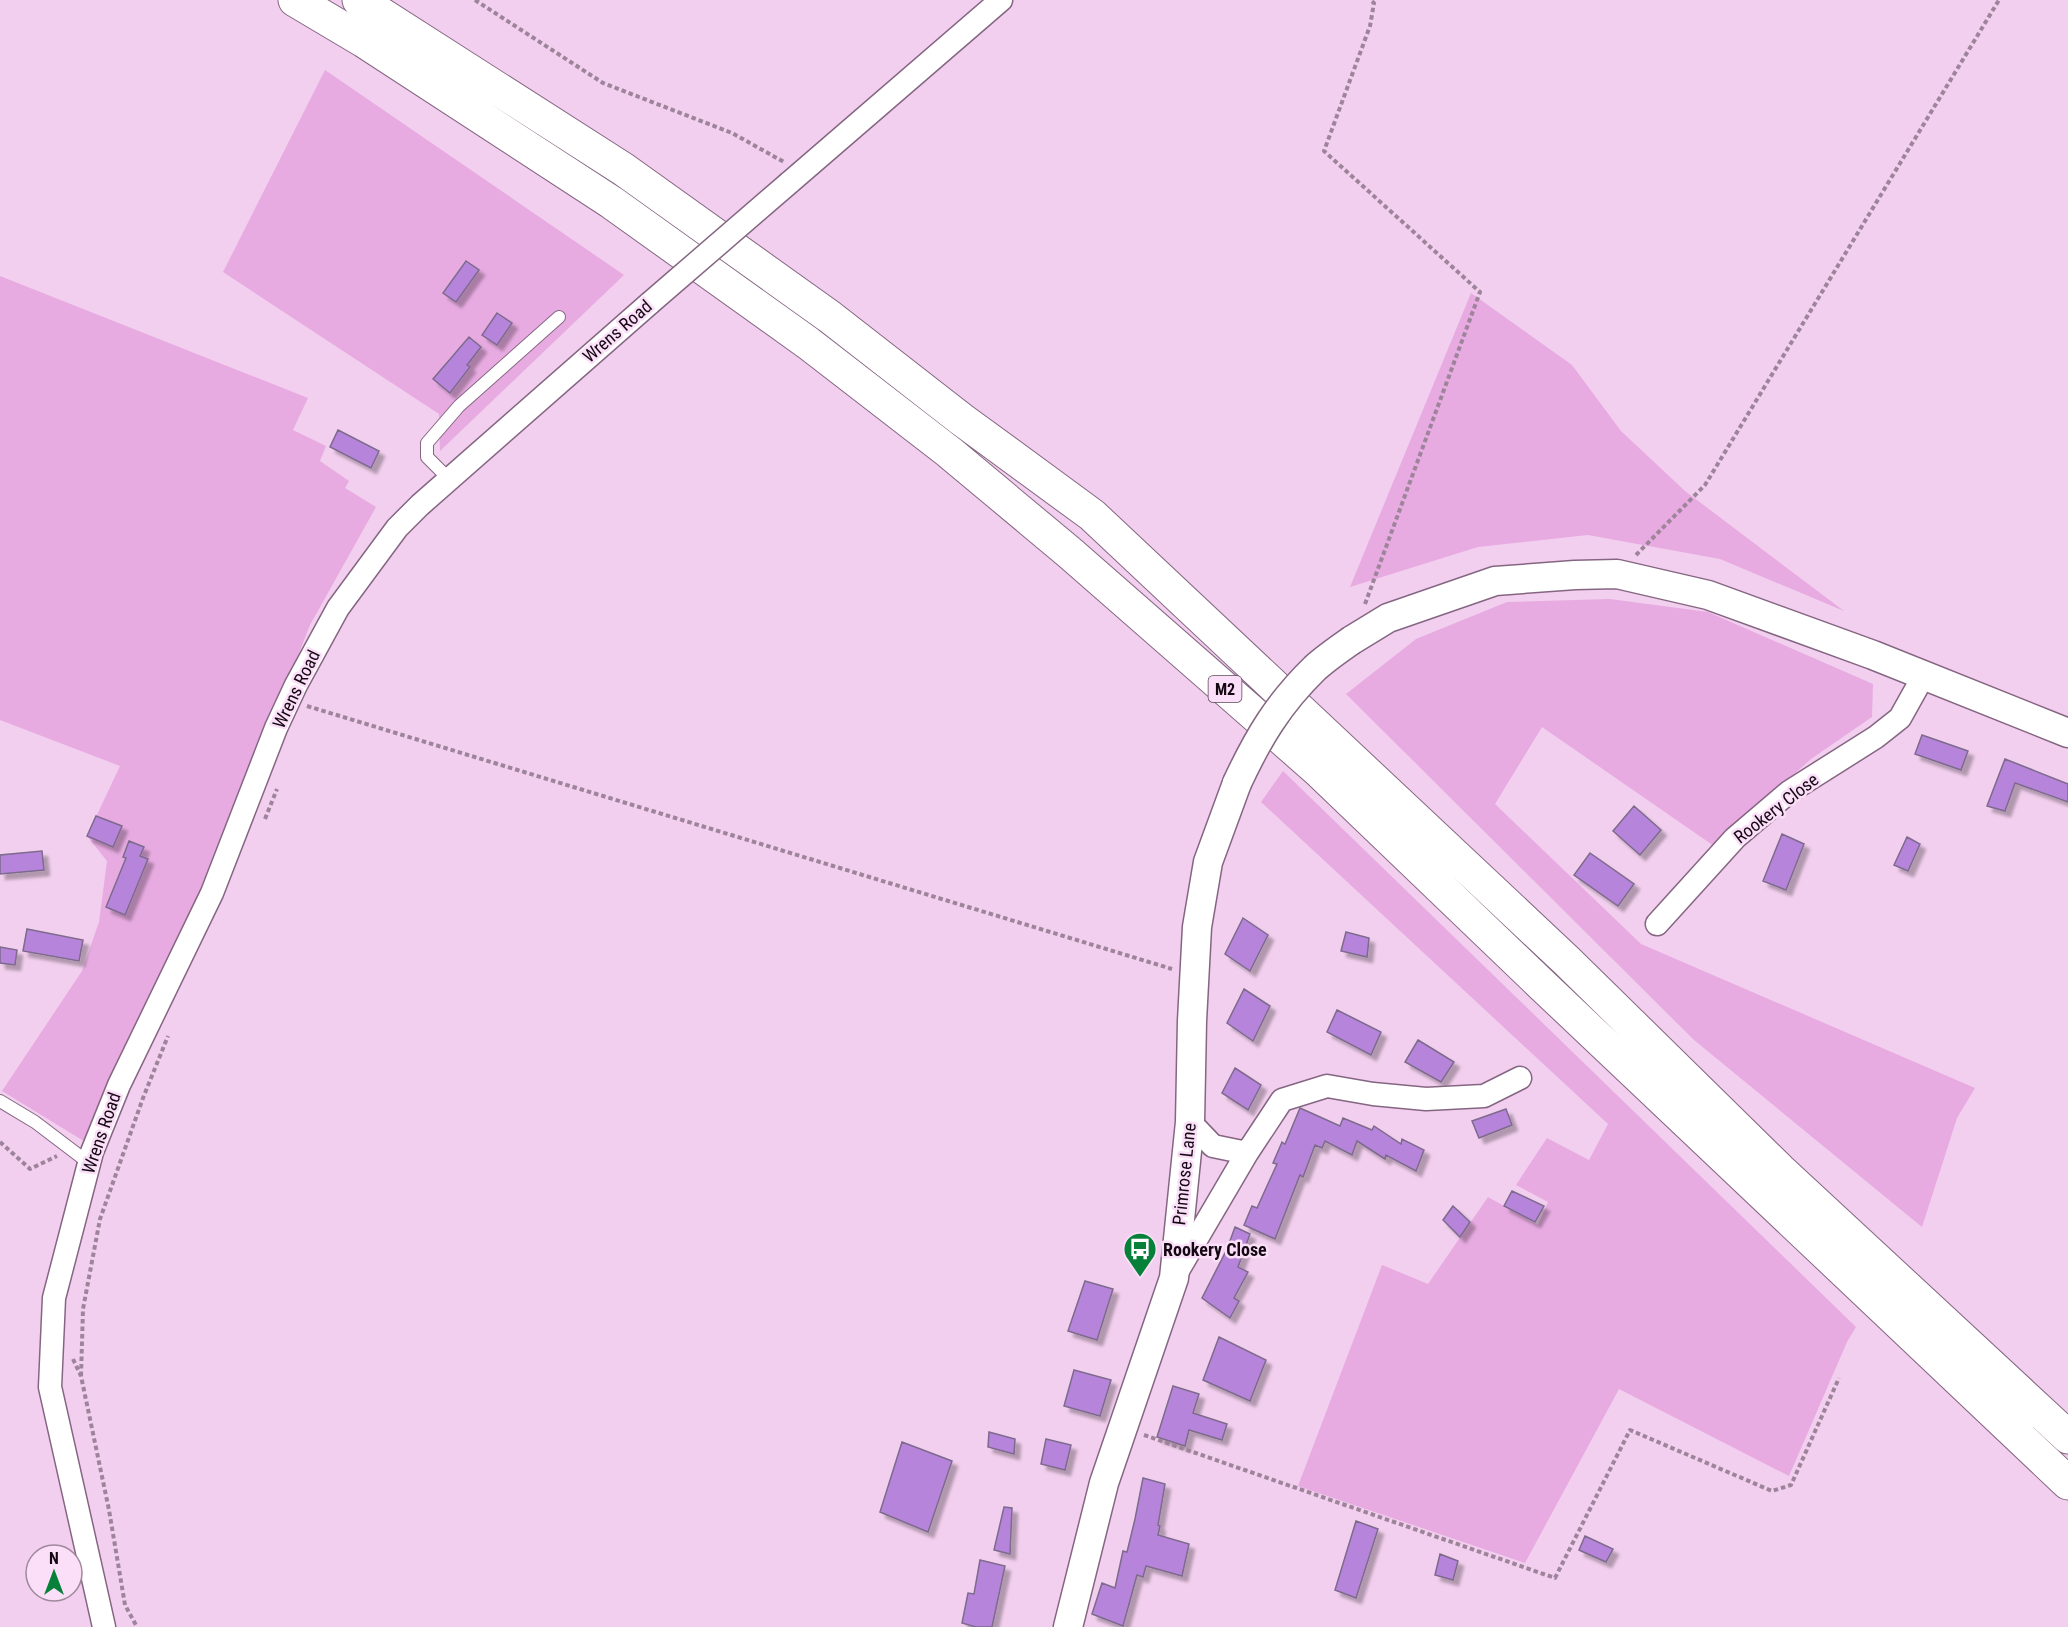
<svg xmlns="http://www.w3.org/2000/svg" width="2068" height="1627" viewBox="0 0 2068 1627" font-family="'Roboto Condensed',sans-serif">
	<style>
		.green { fill: #e7abe1; fill-rule: evenodd }
		.building { fill: #b685db; stroke: #7d6a8c; stroke-width: 1.5; filter: url(#shadow) }
		.lines { fill: none; stroke-linecap: round; stroke-linejoin: round }
		.service-casing { stroke: #856682; stroke-width: 14 }
		.minor-casing { stroke: #856682; stroke-width: 25 }
		.tertiary-casing { stroke: #856682; stroke-width: 31 }
		.motorway-casing { stroke: #856682; stroke-width: 35 }
		.path { stroke: #9e849b; stroke-width: 4; stroke-dasharray: 4.5 3; stroke-linecap: butt }
		.service { stroke: #fff; stroke-width: 12 }
		.minor { stroke: #fff; stroke-width: 22 }
		.tertiary { stroke: #fff; stroke-width: 28 }
		.motorway { stroke: #fff; stroke-width: 33 }
		.minor-bridge-casing { stroke: #856682; stroke-width: 25; stroke-linecap: butt }
		.tertiary-bridge-casing { stroke: #856682; stroke-width: 31; stroke-linecap: butt }
		.minor-bridge { stroke: #fff; stroke-width: 22 }
		.tertiary-bridge { stroke: #fff; stroke-width: 28 }
		.labels { text-anchor: middle; dominant-baseline: central; stroke-width: 5; stroke-linejoin: round; paint-order: stroke }
		.shield { fill: #fbdff8; stroke: #594958; stroke-width: 1.5 }
		.shield-label { font-size: 16px; font-weight: bold; fill: #140913 }
		.street-label { font-size: 18px; fill: #140913; stroke: #fbdff8 }
		.poi-label { font-size: 18px; font-weight: bold; fill: #140913; stroke: #fbdff8; text-anchor: start }
	</style>
	<defs>
		<filter id="shadow"><feDropShadow dx="5.5" dy="5.5" stdDeviation="1.5" flood-color="#0004"/></filter>
	</defs>
	<rect width="100%" height="100%" fill="#f2cfee"/>
	<!-- green -->
	<path class="green" d="M325,70L624,275L440,451L439,414L223,272ZM465,261L478,270L443,293ZM497,313L512,323L497,345L482,334ZM468,337L481,347L468,363L456,353ZM453,354L470,368L451,392L433,379Z
		M0,276L308,398L293,430L326,446L320,461L349,481L345,488L376,507L310,625L239,806L87,1143L2,1091L82,971L99,922L107,861L87,836L120,766L0,720Z
		M1471,293L1572,365L1621,431L1685,491L1844,611L1720,559L1588,535L1478,547L1350,587Z
		M1610,599L1708,612L1873,684L1872,717L1811,759L1714,846L1542,727L1495,804L1641,944L1975,1088L1957,1118L1922,1227L1694,1040L1346,694L1416,639L1507,602Z
		M1283,771L1856,1327L1847,1342L1789,1476L1619,1389L1525,1563L1298,1486L1382,1265L1428,1284L1488,1197L1538,1225L1548,1202L1516,1185L1547,1138L1589,1160L1608,1124L1261,802Z"/>
	<!-- building -->
	<path class="building" d="M466,261L479,270L456,302L443,293Z
		M497,313L512,323L497,345L482,335Z
		M469,337L481,347L467,365L470,367L450,393L433,379Z
		M338,430L379,451L371,468L330,447Z
		M1922,735L1968,751L1961,770L1915,754Z
		M2005,759L2068,784V802L2015,783L2005,811L1987,806Z
		M1634,806L1661,830L1640,855L1613,831Z
		M96,816L122,826L113,847L87,836Z
		M1782,834L1804,844L1786,890L1763,881Z
		M1907,837L1920,844L1908,871L1894,865Z
		M129,841L144,847L140,856L148,859L125,915L106,907L126,858L123,857Z
		M42,851L44,870L0,874V855Z
		M1590,853L1634,884L1618,906L1574,875Z
		M1243,918L1268,935L1250,971L1225,954Z
		M27,929L83,940L79,961L23,951Z
		M1346,932L1369,938L1367,957L1341,951Z
		M0,947L17,950L15,965L0,963Z
		M1244,989L1270,1006L1253,1041L1227,1023Z
		M1337,1010L1381,1032L1371,1055L1327,1032Z
		M1418,1040L1454,1062L1441,1082L1405,1062Z
		M1235,1068L1261,1085L1248,1110L1222,1093Z
		M1300,1108L1340,1126L1343,1118L1372,1130L1374,1126L1401,1144L1402,1139L1424,1150L1416,1171L1386,1155L1385,1159L1357,1141L1352,1155L1325,1141L1322,1148L1315,1145L1303,1177L1300,1175L1275,1239L1244,1225L1252,1206L1257,1208L1277,1164L1273,1163L1282,1142L1285,1144Z
		M1506,1109L1512,1125L1479,1138L1472,1121Z
		M1512,1191L1544,1206L1535,1222L1504,1206Z
		M1453,1206L1470,1222L1460,1237L1443,1220Z
		M1235,1227L1250,1234L1238,1267L1248,1272L1234,1298L1239,1301L1230,1318L1202,1298L1227,1249Z
		M1085,1281L1113,1289L1097,1340L1068,1331Z
		M1219,1337L1266,1360L1250,1401L1203,1380Z
		M1074,1370L1111,1380L1100,1416L1064,1406Z
		M1173,1386L1199,1394L1193,1413L1227,1424L1222,1440L1189,1430L1185,1446L1157,1437Z
		M989,1432L1015,1439L1014,1454L988,1447Z
		M1046,1439L1071,1445L1065,1470L1041,1464Z
		M902,1442L952,1461L928,1532L880,1512Z
		M1143,1478L1165,1484L1158,1525L1160,1526L1158,1535L1189,1544L1182,1576L1146,1566L1143,1577L1137,1575L1123,1626L1092,1614L1102,1583L1115,1588L1123,1551L1127,1552L1135,1519Z
		M1004,1507L1012,1508L1010,1554L994,1550Z
		M1356,1521L1378,1529L1356,1598L1335,1590Z
		M1585,1536L1613,1549L1606,1562L1579,1550Z
		M1440,1554L1458,1561L1453,1580L1435,1575Z
		M980,1560L1005,1566L992,1627H976L962,1623L968,1593L974,1594Z"/>
	<g class="lines">
		<!-- service casing -->
		<g class="service-casing">
			<path id="service" d="M449,479L427,457V443L459,406L559,317
				M0,1101L35,1122L89,1163"/>
		</g>
		<!-- minor casing -->
		<g class="minor-casing">
			<path id="minor" d="M789,183L1001,0
				M1657,924L1735,838L1789,792L1876,737L1900,718L1924,675
				M1190,1122L1213,1146L1247,1153
				M1176,1274L1247,1153L1282,1100L1327,1086L1373,1094L1426,1099L1484,1096L1520,1078
				M104,1627L50,1387L54,1298L92,1152L119,1085L212,893L276,728L296,685L338,608L397,528L420,505L650,303"/>
		</g>
		<!-- tertiary casing -->
		<g class="tertiary-casing">
			<path id="tertiary" d="M1352,640L1388,618L1495,581L1575,575L1617,574L1708,595L1873,655L2068,733
				M1068,1627L1104,1483L1174,1278L1190,1122L1192,1021L1197,927L1208,862L1237,783"/>
		</g>
		<!-- motorway casing -->
		<g class="motorway-casing">
			<path id="motorway" d="M295,0L364,41L611,202L808,343L949,452L1070,553L1319,771L1541,984L2068,1483
				M359,0L623,169L830,317L961,419L1092,515L1567,961L1780,1170L2068,1437"/>
		</g>
		<!-- path -->
		<path class="path" d="M475,0L603,83L732,133L784,162
			M1636,555L1705,485L1999,0
			M1365,604L1480,292L1324,151L1370,26L1374,3L1370,0
			M307,706L1172,969
			M265,819L277,789
			M0,1142L30,1169L57,1156
			M73,1359L81,1376L109,1510L125,1605L137,1627
			M81,1376L83,1309L100,1219L143,1098L168,1036
			M1144,1435L1555,1578L1630,1430L1772,1491L1791,1485L1839,1378"/>
		<!-- service -->
		<use href="#service" class="service"/>
		<!-- minor -->
		<use href="#minor" class="minor"/>
		<!-- tertiary -->
		<use href="#tertiary" class="tertiary"/>
		<!-- motorway -->
		<use href="#motorway" class="motorway"/>
		<!-- minor-bridge casing -->
		<g class="minor-bridge-casing">
			<path id="minor-bridge" d="M650,303L789,183"/>
		</g>
		<!-- tertiary-bridge casing -->
		<g class="tertiary-bridge-casing">
			<path id="tertiary-bridge" d="M1237,783C1258,738 1278,704 1315,668C1326,658 1339,649 1352,640"/>
		</g>
		<!-- minor-bridge -->
		<use href="#minor-bridge" class="minor-bridge"/>
		<!-- tertiary-bridge -->
		<use href="#tertiary-bridge" class="tertiary-bridge"/>
	</g>
	<!-- icons -->
	<defs>
		<g id="bus-pin" transform="scale(1.725)"><path d="M0 17L-7.5 6A9.5 9.5 0 1 1 7.5 6Z" fill="#078039" stroke="#fbdff8"/><path d="M-5-6H5V4H4V6H2V4H-2V6H-4V4H-5ZM-3.5-4V0h7V-4ZM-3.5 1.2v1.5H-2V1.2ZM2 1.2v1.5H3.5V1.2Z" fill="#fff"/></g>
	</defs>
	<g fill-rule="evenodd">
		<use href="#bus-pin" x="1140" y="1249"/>
	</g>
	<g class="labels">
		<!-- shield labels -->
		<rect class="shield" x="1208.5" y="676" width="33" height="26" rx="4.5"/>
		<g class="shield-label">
			<text x="1225" y="689">M2</text>
		</g>
		<!-- street labels -->
		<g class="street-label">
			<text transform="translate(617 331) rotate(-41)">Wrens Road</text>
			<text transform="translate(296 689) rotate(-64)">Wrens Road</text>
			<text transform="translate(1776 808) rotate(-38)">Rookery Close</text>
			<text transform="translate(101 1133) rotate(-71)">Wrens Road</text>
			<text transform="translate(1184 1174) rotate(-84)">Primrose Lane</text>
		</g>
		<!-- poi labels -->
		<g class="poi-label">
			<text x="1163" y="1249">Rookery Close</text>
		</g>
	</g>
	<!-- north arrow -->
	<g transform="translate(54 1573)"><circle r="28" fill="#fbdff8" stroke="#9f899c" stroke-width="1.5"/>
	<path d="M0-4.5L10 22L0 15L-10 22Z" fill="#078039"/>
	<text y="-9" font-size="16" font-weight="bold" text-anchor="middle" fill="#140913">N</text>
	</g>
</svg>
